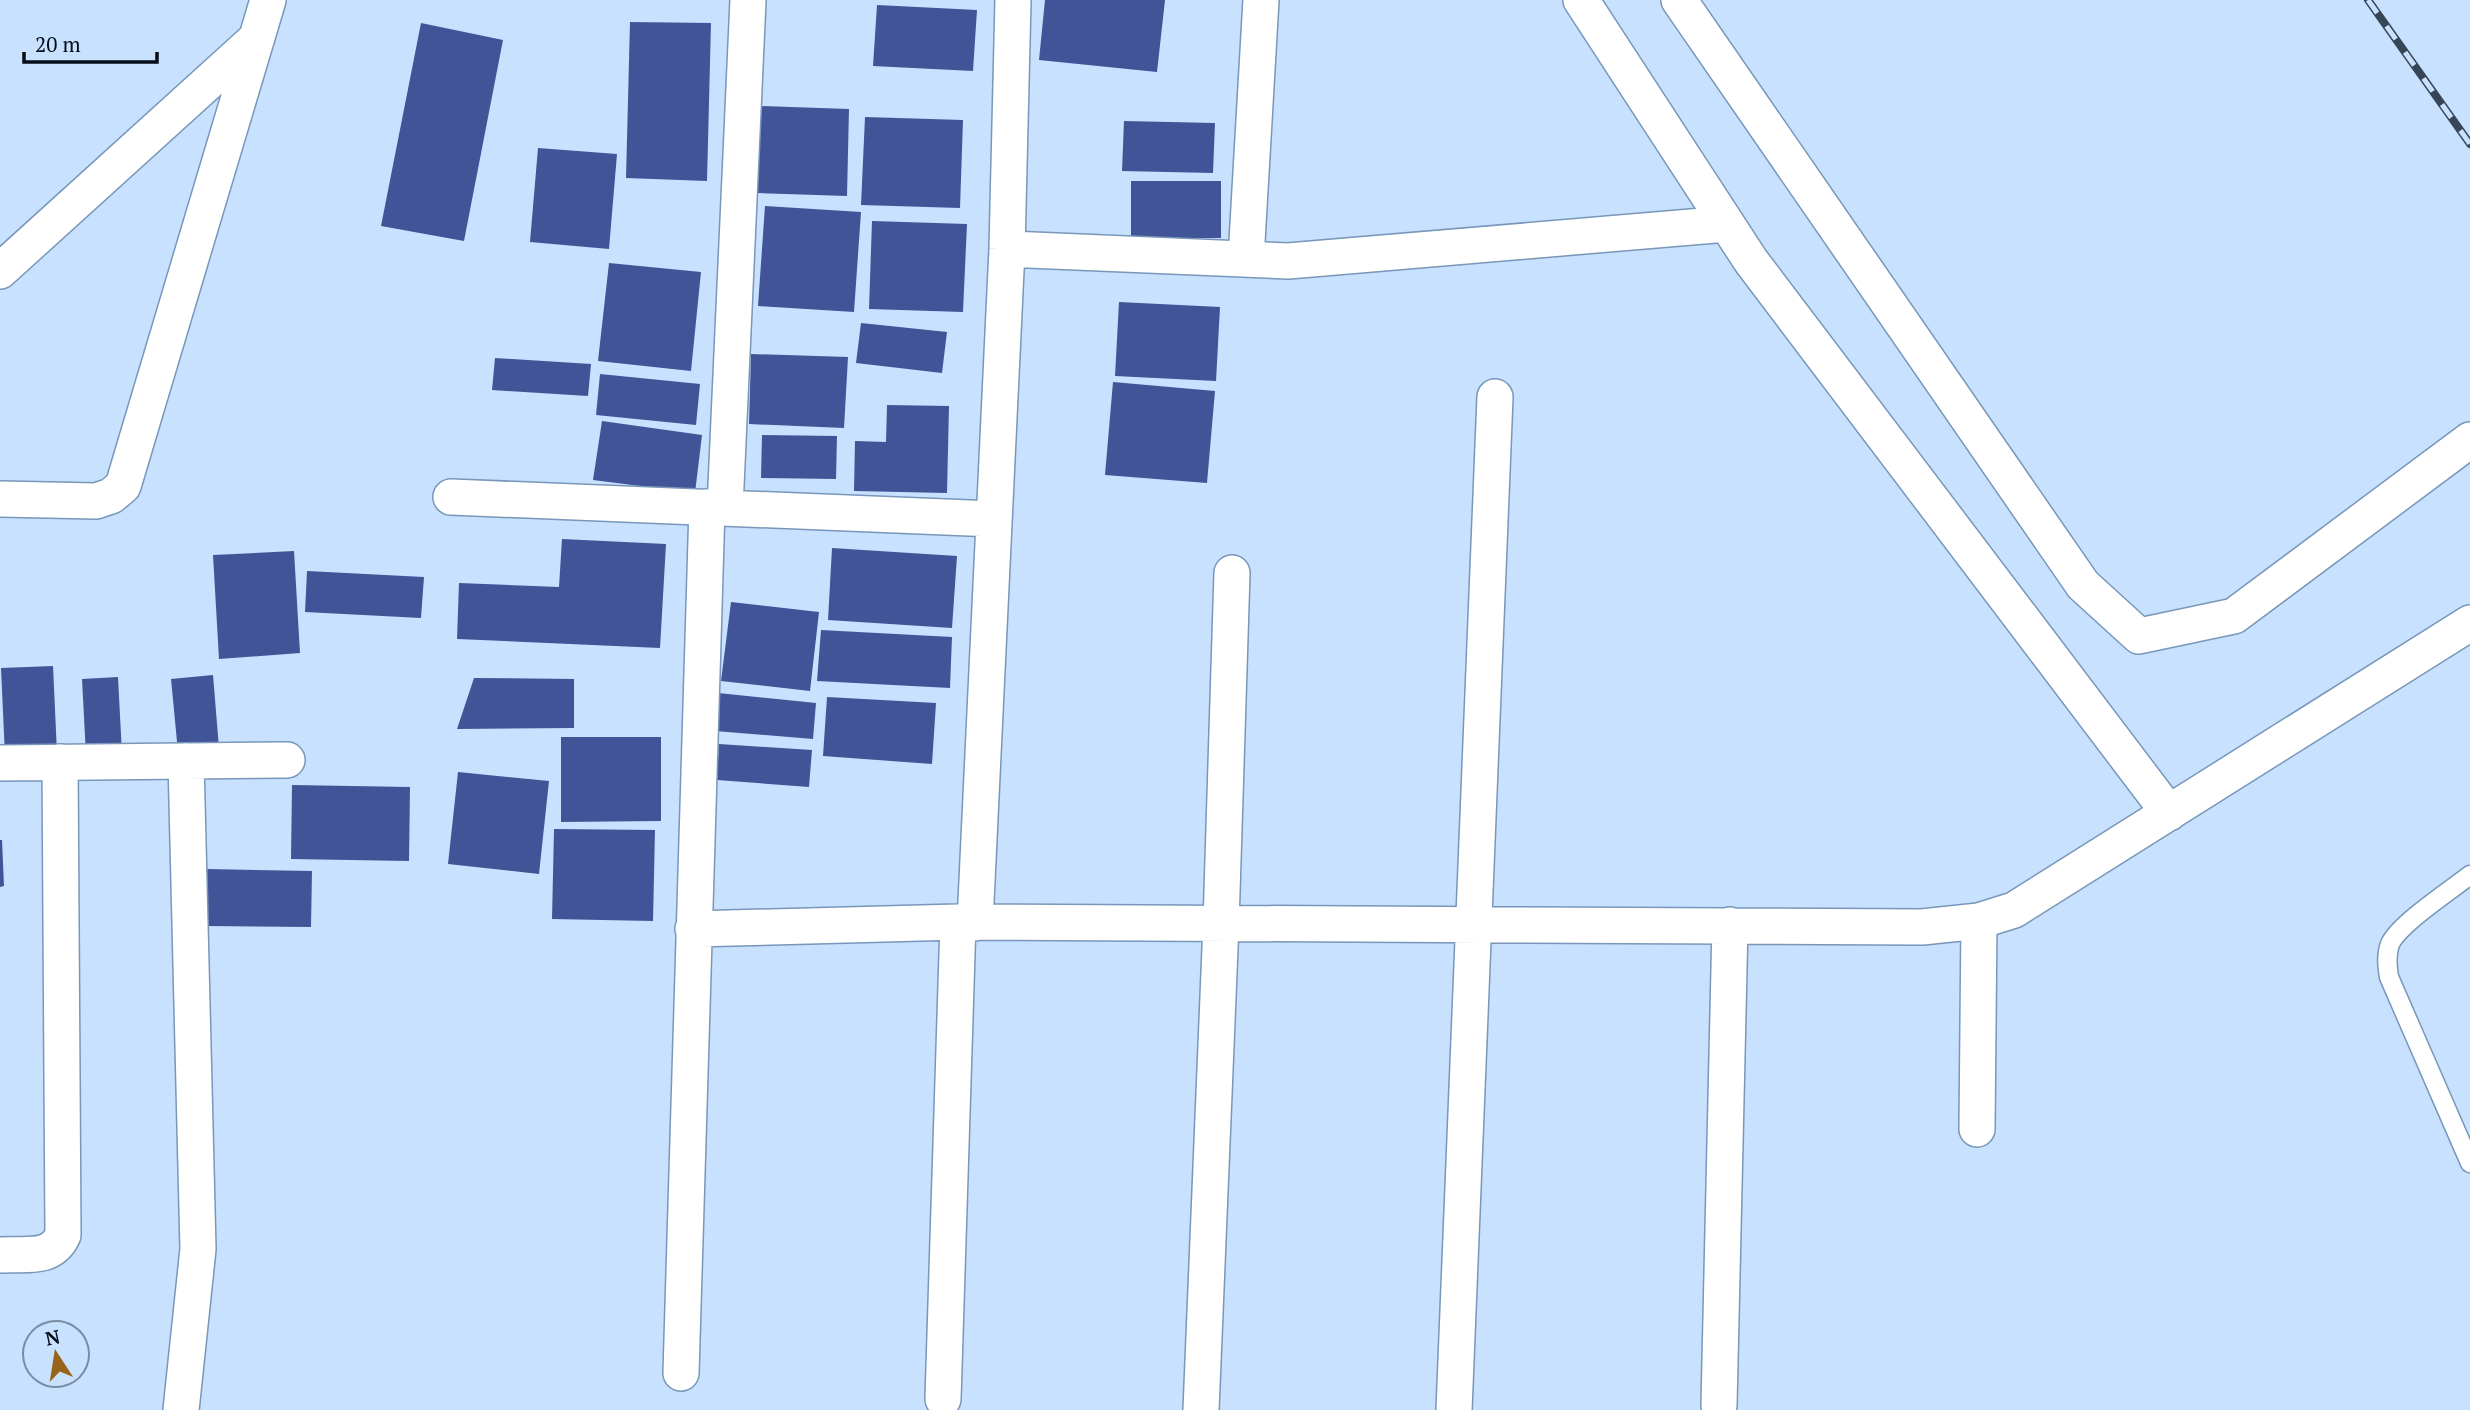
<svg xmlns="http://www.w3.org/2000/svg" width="2470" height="1410" viewBox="0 0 2470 1410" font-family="'PT Serif',serif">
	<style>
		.building { fill: #425498 }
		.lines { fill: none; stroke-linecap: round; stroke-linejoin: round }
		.service-casing { stroke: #7897b9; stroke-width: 21 }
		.minor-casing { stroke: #7897b9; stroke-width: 38 }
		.service { stroke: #fff; stroke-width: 18 }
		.minor { stroke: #fff; stroke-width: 35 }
		.rail-casing { stroke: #384556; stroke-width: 8 }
		.rail { stroke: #c7e1fe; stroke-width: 5; stroke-dasharray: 16; stroke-linecap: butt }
	</style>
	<rect width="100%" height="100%" fill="#c7e1fe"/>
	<!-- building -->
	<path class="building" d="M1045,0H1165L1157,72L1039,60Z
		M877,5L977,10L973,71L873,66Z
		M630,22L711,23L707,181L626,178Z
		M421,23L503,40L464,241L381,226Z
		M760,106L849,109L847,196L757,193Z
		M865,117L963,120L960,208L861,205Z
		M1124,121L1215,123L1213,173L1122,171Z
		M538,148L617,154L609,249L530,242Z
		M1131,181H1221V238H1131Z
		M765,206L861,212L854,312L758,306Z
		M872,221L967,224L963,312L869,309Z
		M609,263L701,272L691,371L598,361Z
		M1119,302L1220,307L1216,381L1115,376Z
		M861,323L947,332L942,373L856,363Z
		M751,354L848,357L844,428L749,424Z
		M495,358L591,364L588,396L492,390Z
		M600,374L700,384L696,425L596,415Z
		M1113,382L1215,391L1207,483L1105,475Z
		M887,405L949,406L947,493L854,491L855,441L886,442Z
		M602,421L702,435L695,493L593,480Z
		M762,435L837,436L836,479L761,478Z
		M562,539L666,544L660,648L457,639L459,583L559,587Z
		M832,548L957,556L952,628L828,620Z
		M294,551L300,653L219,659L213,555Z
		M307,571L424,577L421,618L305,612Z
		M731,602L819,612L810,691L721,681Z
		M821,630L952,637L950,688L817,681Z
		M53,666L57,753L5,756L1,668Z
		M213,675L219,748L178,752L171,679Z
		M118,677L122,754L86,755L82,679Z
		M474,678L574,679V728L457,729Z
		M718,693L816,703L813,739L715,731Z
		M827,697L936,703L932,764L823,756Z
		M561,737H661V821L561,822Z
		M719,744L812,750L809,787L717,780Z
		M458,772L549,781L539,874L448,864Z
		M292,785L410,787L409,861L291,859Z
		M554,829L655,830L653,921L552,919Z
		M0,840H2L4,886L0,887Z
		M206,869L312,871L311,927L206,926Z"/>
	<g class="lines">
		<!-- service casing -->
		<g class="service-casing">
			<path id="service" d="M2470,875C2451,890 2399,924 2390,944C2386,955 2387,965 2389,977L2470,1163"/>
		</g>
		<!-- minor casing -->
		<g class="minor-casing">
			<path id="minor" d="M1581,0L1751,261L2169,813
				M1679,0L2083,585L2139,636L2234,616L2470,440
				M1007,249L1288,261L1727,224
				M1246,259L1261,0
				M0,271L257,38
				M451,497L994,519
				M0,499L96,501L111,496L123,486L268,0
				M725,508L748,0
				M0,763L287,760
				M975,923L1007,249L1013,0
				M693,929L958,922L1922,927L1979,921L2014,910L2470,623
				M1977,1129L1979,921
				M0,1255C26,1253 51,1261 63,1235L60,762
				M681,1373L707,507
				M943,1399L958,922
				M1719,1405L1730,925
				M181,1410L198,1249L186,761
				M1201,1410L1221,924L1232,573
				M1454,1410L1495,397"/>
		</g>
		<!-- service -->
		<use href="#service" class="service"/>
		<!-- minor -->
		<use href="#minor" class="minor"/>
		<!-- rail casing -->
		<g class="rail-casing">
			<path id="rail" d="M2368,0L2470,144"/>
		</g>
		<!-- rail -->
		<use href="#rail" class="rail"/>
	</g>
	<!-- north arrow -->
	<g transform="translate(56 1354) rotate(348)"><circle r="33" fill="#c7e1fe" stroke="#798ca2" stroke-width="2"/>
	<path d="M0-5L12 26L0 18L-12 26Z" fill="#976419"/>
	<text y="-10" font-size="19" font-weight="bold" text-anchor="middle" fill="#040d19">N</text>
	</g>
	<!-- scale -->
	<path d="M24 52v10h133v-10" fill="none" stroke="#040d19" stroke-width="3.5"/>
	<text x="35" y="52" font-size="21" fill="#040d19" stroke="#c7e1fe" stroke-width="5" paint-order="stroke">20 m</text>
</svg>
